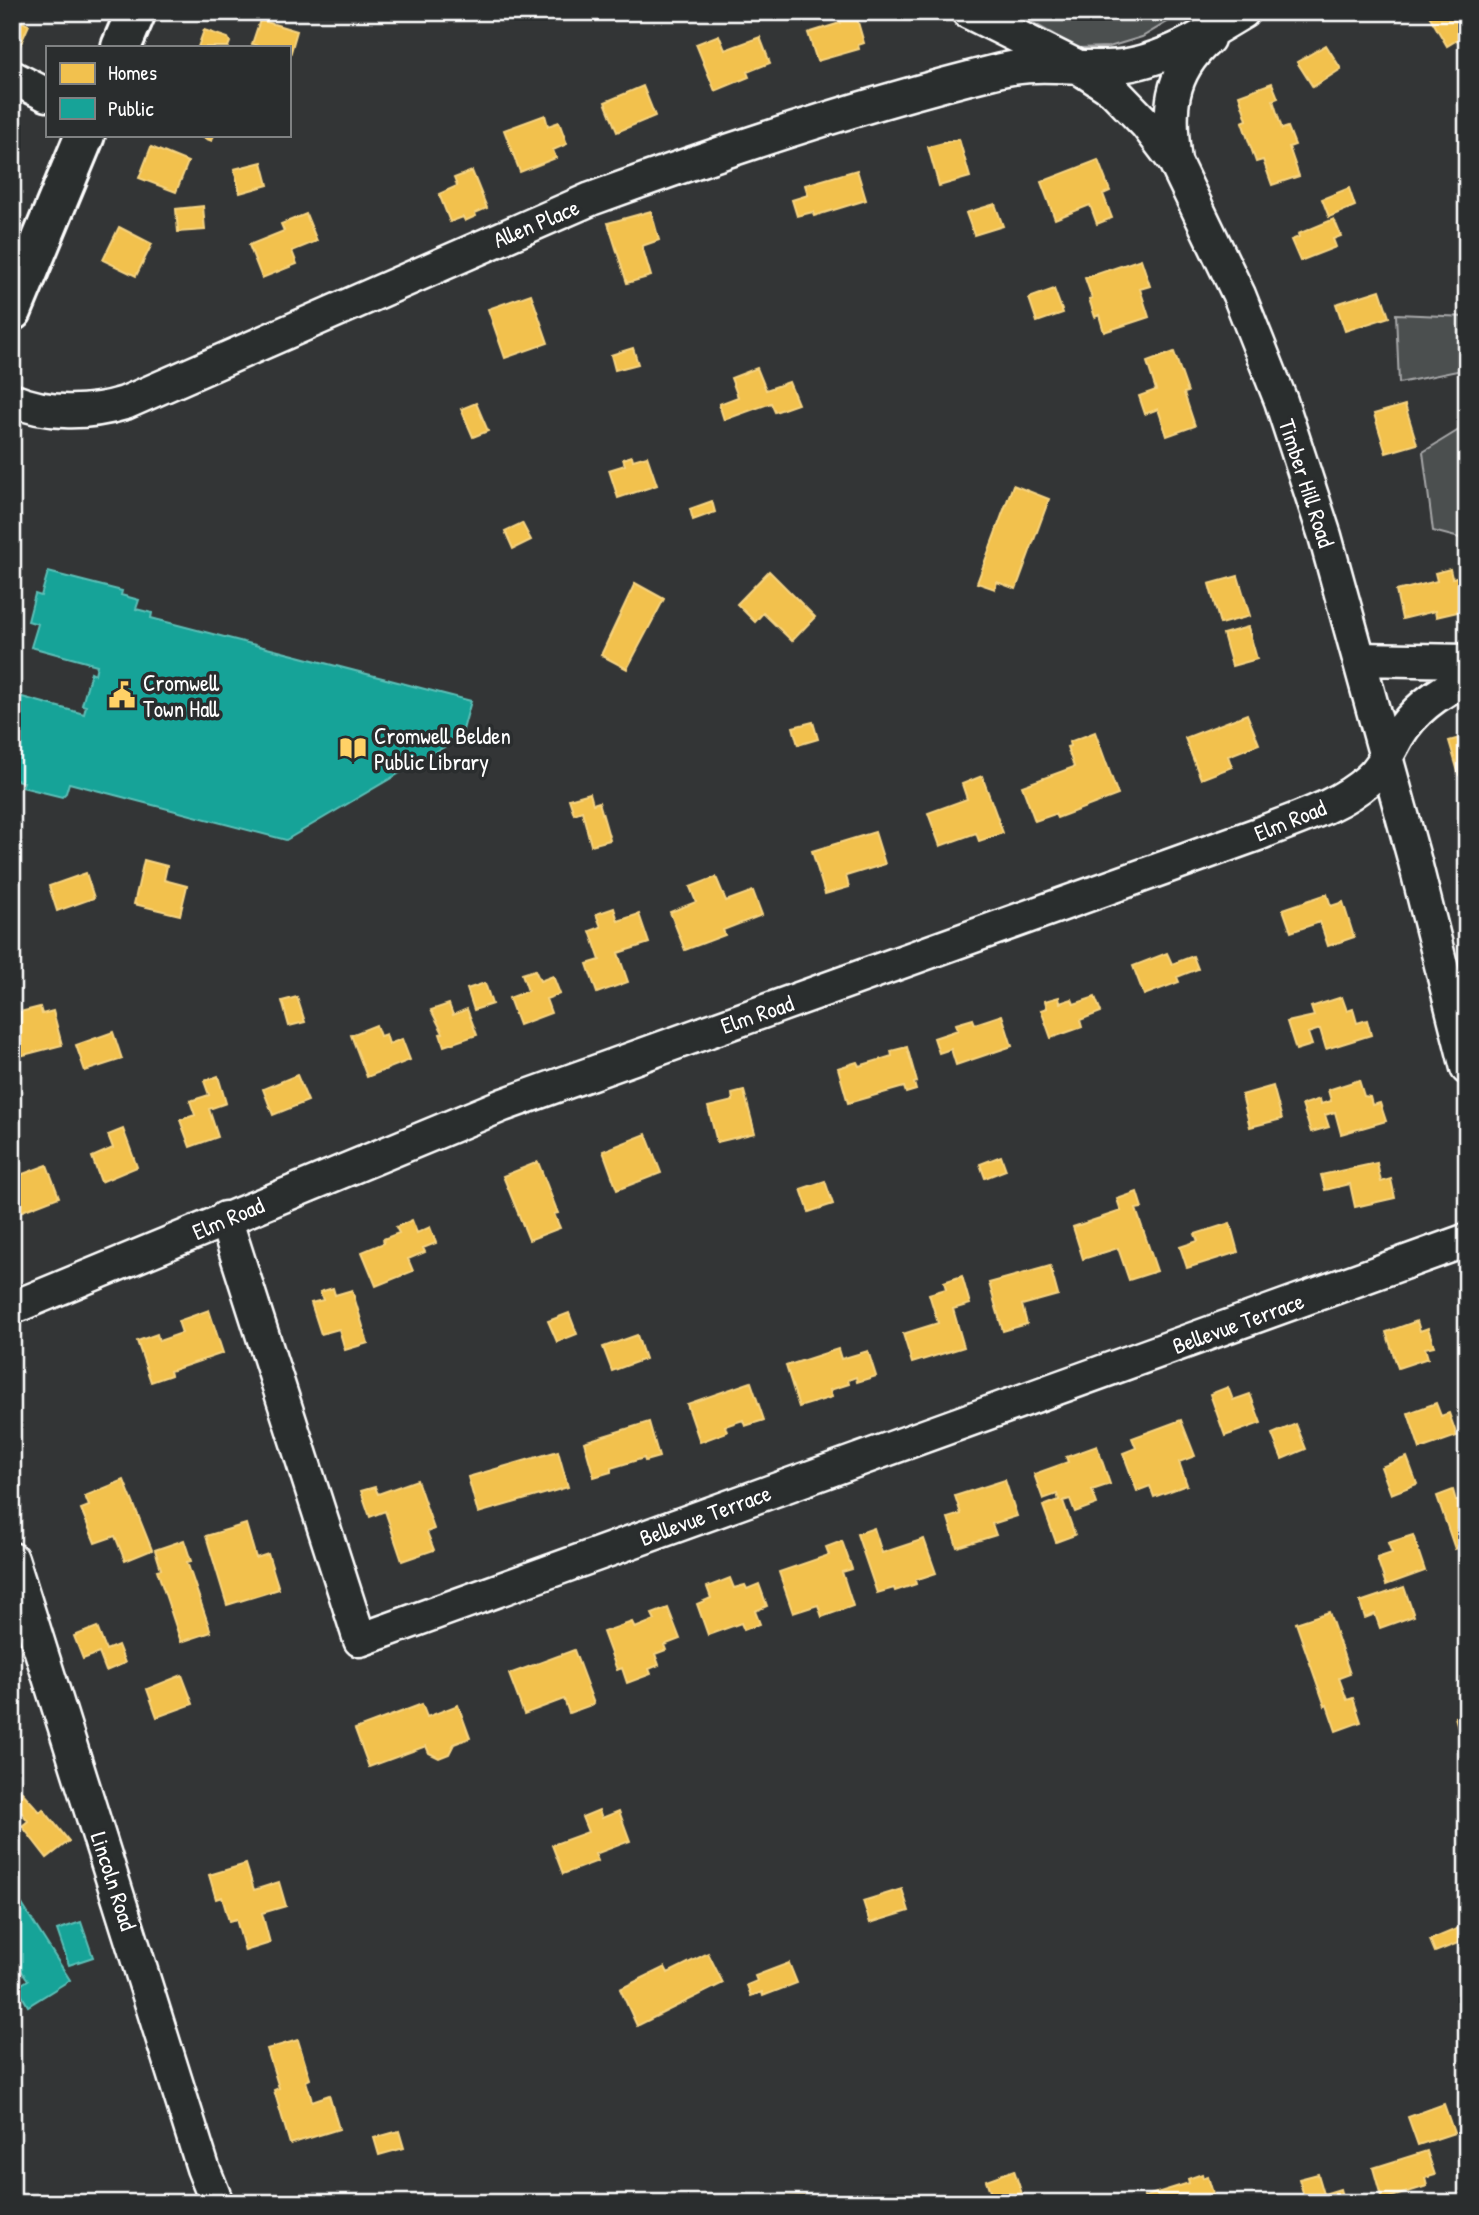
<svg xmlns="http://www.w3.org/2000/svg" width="1479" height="2215" viewBox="0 0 1479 2215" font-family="'Patrick Hand',sans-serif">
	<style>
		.green { fill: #4c4f50; stroke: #a6a7a8; stroke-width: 2 }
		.homes { fill: #f2c14e; stroke: #f6d483; stroke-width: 2 }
		.public { fill: #17a398; stroke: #5dbfb7; stroke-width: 2 }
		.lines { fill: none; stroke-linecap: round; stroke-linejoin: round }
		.minor-casing { stroke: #fff; stroke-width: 37 }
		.major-casing { stroke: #fff; stroke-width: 44 }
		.minor { stroke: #2a2d2e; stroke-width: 32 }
		.major { stroke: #2a2d2e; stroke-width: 38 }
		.labels { text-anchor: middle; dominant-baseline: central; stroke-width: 7; stroke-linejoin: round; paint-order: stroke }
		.street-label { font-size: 23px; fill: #fff; stroke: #2a2d2e }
		.poi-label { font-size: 23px; fill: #fff; stroke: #2a2d2e; text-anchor: start }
	</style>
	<rect width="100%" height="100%" fill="#333536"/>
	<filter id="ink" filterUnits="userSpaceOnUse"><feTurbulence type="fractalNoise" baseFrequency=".0143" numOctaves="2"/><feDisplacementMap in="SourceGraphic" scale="14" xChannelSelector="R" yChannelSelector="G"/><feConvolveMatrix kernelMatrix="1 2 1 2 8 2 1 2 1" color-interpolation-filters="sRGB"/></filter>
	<g filter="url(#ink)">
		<!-- green -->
		<path class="green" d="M1014,12H1184L1142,37L1109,47L1078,48Z
			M1396,314L1467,317V369L1399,383Z
			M1467,425V540L1433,531L1423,452Z"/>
		<!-- homes -->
		<path class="homes" d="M837,12H855L864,43L858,45L859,49L817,61L808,33L840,23Z
			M1427,12H1467V34L1447,46Z
			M12,17L29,25L13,61H12Z
			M260,20L297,31L291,52L289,47H262L252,44Z
			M204,30L228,38L230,42L228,47H198Z
			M719,35L725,50L760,37L770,63L747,72L749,77L715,91L696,44Z
			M1326,45L1341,69L1313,87L1297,62Z
			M1272,83L1278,98L1273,100L1282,129L1288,127L1295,145L1289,147L1299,176L1272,185L1263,160L1256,162L1242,122L1247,120L1239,95Z
			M643,86L655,116L617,132L605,102Z
			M545,115L548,126L559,122L567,144L553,150L556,158L520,172L504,130Z
			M196,135H214L212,141Z
			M959,139L970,177L939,186L928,147Z
			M151,147L188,162L176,192L139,178Z
			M1098,160L1110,191L1103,194L1112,218L1097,224L1090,205L1055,219L1041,182Z
			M262,162L268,185L240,193L234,169Z
			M857,170L866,200L814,216L813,212L797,216L792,200L808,195L805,185Z
			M472,171L487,208L475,213L476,216L465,221L463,217L450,222L439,194L457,186L454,178Z
			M1349,188L1355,206L1329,217L1322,199Z
			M995,204L1003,226L974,235L966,213Z
			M203,206L205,230L178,232L176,209Z
			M651,211L659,240L642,246L651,276L627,283L608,223Z
			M306,214L317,241L292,251L297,264L262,278L249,245L284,231L281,224Z
			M1334,219L1341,236L1333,239L1336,247L1300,261L1291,240L1299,237L1298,234Z
			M119,227L152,244L136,276L103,260Z
			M1141,259L1150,286L1140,289L1149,317L1104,332L1099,315L1095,317L1089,299L1092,298L1085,278Z
			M1054,289L1063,313L1037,322L1029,298Z
			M1380,290L1389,317L1345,331L1336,304Z
			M531,294L548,343L505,358L488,309Z
			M633,348L638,364L615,370L611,355Z
			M1174,352L1188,392L1184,393L1195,426L1167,436L1158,409L1145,414L1139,396L1156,390L1147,362Z
			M757,368L766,390L789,382L798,404L775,412L771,403L724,420L719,404L738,397L731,378Z
			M476,403L488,431L473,437L461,409Z
			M1405,405L1417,444L1386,453L1374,414Z
			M632,456L633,460L647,456L657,485L618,498L609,470L625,465L623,459Z
			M1013,485L1049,499L1016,589L997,582L995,589L977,583Z
			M712,501L715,512L693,520L690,509Z
			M522,523L531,540L513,549L505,531Z
			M1450,569L1452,578L1461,576L1467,602L1464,605L1466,610L1436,617L1435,611L1402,619L1396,591L1437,581L1435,573Z
			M769,571L815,617L792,641L763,613L755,622L737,604Z
			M1238,576L1250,616L1220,624L1209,584Z
			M635,583L664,599L627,669L601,655Z
			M1248,627L1257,659L1232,666L1223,634Z
			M1247,714L1259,744L1228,756L1232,767L1201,779L1185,738Z
			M813,722L818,739L798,745L793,727Z
			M1095,732L1118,795L1057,818L1055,814L1035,821L1022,786L1074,767L1067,747L1070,746L1069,742Z
			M1467,736V773L1459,775L1449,741Z
			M982,776L1003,833L979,841L976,833L940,846L928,813L967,799L962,784Z
			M590,793L593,804L599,802L610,840L591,845L582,811L574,814L569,799Z
			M875,832L885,864L846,876L849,887L825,894L812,851Z
			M144,860L167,866L164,880L187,886L180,915L134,904Z
			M86,873L94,898L57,911L49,886Z
			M716,877L726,901L753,891L762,915L723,930L725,935L685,950L670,912L696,902L690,887Z
			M1327,894L1331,906L1343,902L1354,937L1328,946L1320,922L1291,932L1283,909Z
			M614,908L618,921L639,914L649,943L618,953L628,982L597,993L587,964L600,960L590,931L601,927L596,914Z
			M1167,953L1172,964L1193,956L1198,969L1177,977L1179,982L1144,995L1133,966Z
			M535,970L540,981L553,976L560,994L546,999L551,1013L519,1025L509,998L528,991L522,974Z
			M485,983L492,1004L474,1010L467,989Z
			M297,997L305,1022L289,1026L282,1001Z
			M1059,997L1060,1003L1072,999L1074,1004L1095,997L1101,1012L1080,1020L1082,1027L1051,1038L1041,1010L1047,1008L1045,1001Z
			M1342,997L1347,1011L1353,1009L1357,1023L1367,1020L1371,1035L1326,1049L1320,1029L1308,1033L1312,1045L1296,1050L1287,1022L1314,1016L1311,1007Z
			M449,1004L453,1015L467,1009L477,1035L444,1046L440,1034L443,1033L431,1010Z
			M40,1007L42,1014L53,1011L62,1045L12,1058V1014Z
			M1002,1015L1012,1046L956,1065L951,1049L939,1053L934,1038L958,1030L956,1024L973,1019L975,1024Z
			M376,1025L380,1036L386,1034L389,1044L402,1039L410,1060L367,1077L351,1035Z
			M113,1032L122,1059L85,1071L76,1045Z
			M907,1047L917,1082L914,1083L916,1090L906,1093L904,1087L848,1103L838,1068L857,1062L859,1066L892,1056L891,1051Z
			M297,1075L308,1101L273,1115L263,1089Z
			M218,1076L226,1103L209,1109L218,1137L190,1147L180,1120L195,1115L190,1101L209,1095L204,1081Z
			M1359,1080L1364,1096L1370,1097L1372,1105L1380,1103L1386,1121L1341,1134L1335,1112L1325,1115L1329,1127L1311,1132L1302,1105L1320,1099L1321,1104L1331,1101L1328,1090Z
			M1273,1086L1282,1119L1250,1127L1242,1095Z
			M744,1091L755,1133L717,1142L708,1107L733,1101L732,1094Z
			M123,1129L137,1167L101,1182L92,1157L113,1148L108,1135Z
			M646,1134L661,1173L617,1190L603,1151Z
			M1001,1156L1006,1170L985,1178L980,1164Z
			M538,1162L558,1213L554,1214L560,1228L529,1240L503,1176Z
			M1377,1163L1381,1182L1391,1179L1395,1198L1355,1207L1350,1184L1325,1190L1321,1175Z
			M47,1165L59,1197L12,1215V1178Z
			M825,1181L833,1204L809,1212L801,1189Z
			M1137,1192L1142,1208L1136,1209L1157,1271L1129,1280L1118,1248L1083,1259L1073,1227L1121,1211L1117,1199Z
			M412,1220L417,1233L430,1227L436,1243L423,1248L425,1252L408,1259L413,1271L376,1286L362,1252L384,1243L383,1239L399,1233L396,1227Z
			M1230,1223L1238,1252L1187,1268L1180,1247L1198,1241L1195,1234Z
			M1050,1266L1058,1295L1022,1305L1027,1324L1003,1331L989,1283Z
			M962,1276L970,1304L953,1309L964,1347L912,1363L903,1334L938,1323L929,1294L946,1289L944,1282Z
			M333,1288L335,1295L352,1290L368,1343L345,1350L339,1329L321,1334L311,1303L323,1300L320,1292Z
			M209,1310L223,1353L170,1371L171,1375L151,1382L137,1341L157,1334L159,1341L182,1333L178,1321Z
			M569,1313L577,1334L557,1342L548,1321Z
			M1417,1321L1420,1331L1428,1328L1434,1346L1425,1348L1428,1358L1398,1368L1386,1332Z
			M637,1335L645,1359L612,1371L603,1347Z
			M838,1349L841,1359L868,1351L876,1376L857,1382L856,1377L848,1380L849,1384L830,1390L832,1397L799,1407L786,1366Z
			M751,1382L764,1420L745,1426L743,1420L725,1426L727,1432L700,1442L687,1404Z
			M1228,1387L1233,1400L1250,1394L1261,1423L1225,1436L1210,1394Z
			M1436,1403L1441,1416L1449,1413L1457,1436L1420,1449L1408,1413Z
			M1181,1420L1195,1456L1179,1462L1187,1485L1154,1497L1150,1486L1137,1491L1123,1453L1136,1448L1132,1438Z
			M649,1422L659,1457L645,1461L644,1458L611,1468V1472L594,1477L584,1442Z
			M1296,1424L1306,1449L1282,1459L1272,1434Z
			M1097,1446L1110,1484L1092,1490L1097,1504L1075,1512L1070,1499L1063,1501L1075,1535L1056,1542L1043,1506L1059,1500L1057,1494L1043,1499L1034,1474L1068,1462L1066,1457Z
			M558,1451L568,1487L478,1513L468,1477Z
			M1407,1457L1417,1484L1391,1494L1381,1467Z
			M124,1480L152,1550L125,1561L115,1536L95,1543L81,1509L89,1506L85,1496Z
			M417,1480L434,1529L427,1532L434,1550L402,1561L385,1511L370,1517L361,1491L375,1487L378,1494Z
			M1005,1480L1017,1516L992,1524L996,1535L957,1547L948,1518L961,1514L955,1496Z
			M1453,1490L1456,1501L1467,1498V1545L1455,1549L1437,1496Z
			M246,1524L256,1558L268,1554L279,1589L227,1605L206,1536Z
			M874,1528L882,1553L924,1539L936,1573L915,1580L916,1584L895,1591L894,1588L877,1593L857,1534Z
			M1413,1535L1425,1571L1386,1585L1377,1558L1392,1553L1388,1543Z
			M184,1540L191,1561L187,1562L211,1632L181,1642L157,1570L161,1569L155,1550Z
			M842,1541L852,1569L842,1572L853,1606L822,1617L818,1605L793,1613L779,1572L829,1555L826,1547Z
			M730,1578L734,1588L745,1585L747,1589L759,1584L767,1606L755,1611L760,1624L744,1630L741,1623L708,1635L697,1604L711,1598L707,1587Z
			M1404,1587L1414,1616L1380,1628L1375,1614L1365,1618L1360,1602Z
			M668,1608L680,1639L664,1645L666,1650L655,1654L659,1665L649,1669L651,1674L627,1683L622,1668L617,1670L603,1632L632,1622L635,1628L655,1620L652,1614Z
			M1329,1612L1350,1674L1339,1678L1347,1700L1353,1698L1361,1722L1336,1731L1327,1705L1325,1706L1296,1623Z
			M97,1627L106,1650L118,1645L125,1663L106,1671L99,1653L83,1659L74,1636Z
			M574,1650L594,1704L569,1713L564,1699L524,1714L509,1674Z
			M182,1675L193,1704L157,1717L147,1689Z
			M422,1704L427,1717L458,1705L470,1738L454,1744L449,1754L439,1758L429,1753L426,1746L369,1767L355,1729Z
			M1467,1713V1744L1463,1745L1455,1717Z
			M12,1781L40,1812L43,1809L69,1841L47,1858L22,1826L28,1821L18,1808L12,1812Z
			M599,1810L602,1818L619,1811L630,1841L595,1854L598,1861L563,1874L552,1845L588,1832L582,1817Z
			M246,1864L254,1890L279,1882L286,1906L262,1913L270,1943L245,1951L236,1919L229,1921L222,1897L216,1899L209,1875Z
			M902,1889L909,1911L870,1923L863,1901Z
			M1461,1927L1466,1940L1435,1952L1430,1940Z
			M708,1953L723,1983L637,2026L620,1989L665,1967L668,1973Z
			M789,1963L797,1983L763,1996L762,1992L751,1996L747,1985L757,1981L755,1976Z
			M298,2040L310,2079L306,2081L312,2101L329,2095L339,2129L290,2144L274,2090L279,2088L267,2049Z
			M1444,2104L1454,2133L1418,2145L1408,2117Z
			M399,2131L404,2148L379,2155L374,2138Z
			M1427,2151L1435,2175L1425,2178L1427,2186L1382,2200L1373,2168Z
			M1014,2170L1025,2203H994L986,2180Z
			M1202,2174L1203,2178L1208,2177L1216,2203H1146L1144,2197L1189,2183L1188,2179Z
			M1318,2174L1324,2194L1340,2189L1344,2203H1306L1299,2179Z
			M810,2196L811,2203H784L783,2197Z"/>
		<!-- public -->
		<path class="public" d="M48,572L122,591L121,595L139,600L136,609L152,613L151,618L471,701L461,737L286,840L69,783L66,793L62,797L22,787L24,782L12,779V706L15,695L84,714L86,706L82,705L91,672L95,674L97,665L31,647L38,624L28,621L35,594L41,596Z
			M18,1898L70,1980L28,2006L17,1987L28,1980L21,1970L12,1976V1901Z
			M81,1922L93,1957L69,1965L57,1930Z"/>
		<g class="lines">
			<!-- minor casing -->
			<g class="minor-casing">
				<path id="minor" d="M968,12L1075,65L1113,90L1146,124L1175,162L1239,295L1281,401L1325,536L1415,862L1467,1068
					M12,77L47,95
					M1175,161C1168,112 1168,74 1208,39
					M12,400C47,415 89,414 125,403L591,199C725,150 862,104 1001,70C1036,62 1071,68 1107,67C1156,66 1202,37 1243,12
					M1360,659L1467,661
					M225,1218L360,1640L1467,1240
					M12,1308L503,1105L1258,834C1294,819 1338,807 1368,780C1382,768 1389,752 1398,736C1414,709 1438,692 1467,679
					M12,1559L203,2168L217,2203"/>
			</g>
			<!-- major casing -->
			<g class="major-casing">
				<path id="major" d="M121,47L136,12
					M12,311L85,135"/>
			</g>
			<!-- minor -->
			<use href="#minor" class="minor"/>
			<!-- major -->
			<use href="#major" class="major"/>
		</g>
	</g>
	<!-- icons -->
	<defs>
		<g id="civic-bare" transform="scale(2.1)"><path d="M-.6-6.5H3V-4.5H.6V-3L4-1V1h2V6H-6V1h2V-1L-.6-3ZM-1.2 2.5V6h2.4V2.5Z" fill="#ffd166" stroke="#2a2d2e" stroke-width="2.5" paint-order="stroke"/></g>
		<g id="library-bare" transform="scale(2.1)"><path d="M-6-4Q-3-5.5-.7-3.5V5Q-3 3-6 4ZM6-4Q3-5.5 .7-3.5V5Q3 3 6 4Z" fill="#ffd166" stroke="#2a2d2e" stroke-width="2.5" paint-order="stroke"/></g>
	</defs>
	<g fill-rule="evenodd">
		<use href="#civic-bare" x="122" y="695"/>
		<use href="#library-bare" x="353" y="748"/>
	</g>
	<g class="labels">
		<!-- street labels -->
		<g class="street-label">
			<text transform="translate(536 223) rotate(-23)">Allen Place</text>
			<text transform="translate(1307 483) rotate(72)">Timber Hill Road</text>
			<text transform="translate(1290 820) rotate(-22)">Elm Road</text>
			<text transform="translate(757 1014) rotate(-19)">Elm Road</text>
			<text transform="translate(228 1218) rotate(-23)">Elm Road</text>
			<text transform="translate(1238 1323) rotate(-20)">Bellevue Terrace</text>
			<text transform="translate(705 1515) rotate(-20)">Bellevue Terrace</text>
			<text transform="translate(114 1881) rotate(72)">Lincoln Road</text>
		</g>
		<!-- poi labels -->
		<g class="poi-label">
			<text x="143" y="682">Cromwell<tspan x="143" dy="26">Town Hall</tspan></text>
			<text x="374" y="735">Cromwell Belden<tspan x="374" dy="26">Public Library</tspan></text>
		</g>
	</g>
	<!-- margin -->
	<rect width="1479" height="2215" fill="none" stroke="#2a2d2e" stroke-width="42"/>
	<rect x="21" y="21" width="1437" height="2173" fill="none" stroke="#fff" stroke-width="2.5" filter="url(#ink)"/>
	<!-- legend -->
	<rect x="46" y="46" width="245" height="91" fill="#2a2d2e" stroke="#7f8182" stroke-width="2"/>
	<rect x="60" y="63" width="35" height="21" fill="#f2c14e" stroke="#7f8182" stroke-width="2"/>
	<text x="108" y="80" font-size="21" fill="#ffffff">Homes</text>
	<rect x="60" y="98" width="35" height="21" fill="#17a398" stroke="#7f8182" stroke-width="2"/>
	<text x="108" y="116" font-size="21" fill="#ffffff">Public</text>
</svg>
